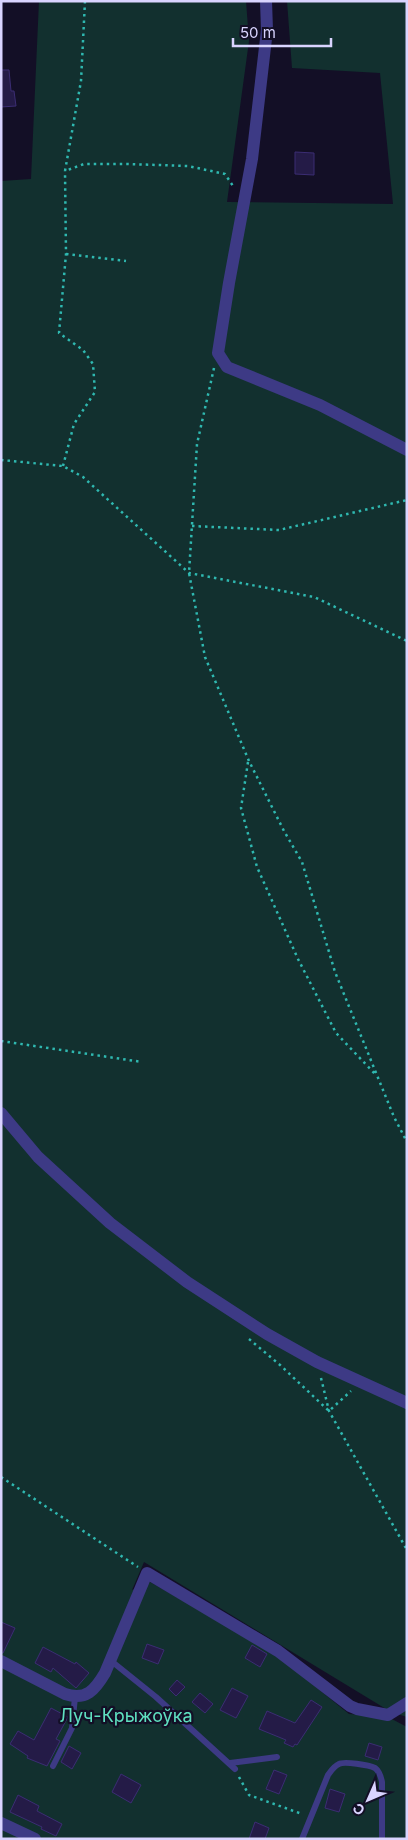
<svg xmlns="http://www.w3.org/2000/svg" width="408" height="1840" viewBox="0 0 408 1840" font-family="Inter,sans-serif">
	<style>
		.green { fill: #12302f }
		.building { fill: #241b47; stroke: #3b2d73 }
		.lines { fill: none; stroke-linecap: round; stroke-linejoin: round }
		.path { stroke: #2fb8b0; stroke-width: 2.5; stroke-dasharray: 2.5 4; stroke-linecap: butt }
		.service { stroke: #3d3a85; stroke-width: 6 }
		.minor { stroke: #3d3a85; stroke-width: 12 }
		.labels { text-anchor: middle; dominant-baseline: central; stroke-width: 4.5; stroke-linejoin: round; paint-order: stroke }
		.park-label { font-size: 18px; fill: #5fe0c0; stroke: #130f26 }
	</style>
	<rect width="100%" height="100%" fill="#130f26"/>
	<!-- green -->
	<path class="green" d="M39,1H246L249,41L227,202L393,204L380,73L292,68L287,1H407V1717L391,1712L144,1562L132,1590L150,1582L274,1653L349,1714L388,1717L407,1727V1839H1V181L31,179Z"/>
	<!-- building -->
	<path class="building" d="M1,70H9L11,91H14L16,106L1,107Z
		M295,152L314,153V175L295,174Z
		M1,1622L15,1628L3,1653H1Z
		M147,1644L164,1650L158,1664L142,1658Z
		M252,1645L267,1654L260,1667L245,1658Z
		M43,1647L75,1664L76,1662L89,1673L76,1688L53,1668L51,1672L35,1663Z
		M177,1680L185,1687L176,1696L169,1689Z
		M232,1688L248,1696L236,1718L220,1710Z
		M200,1693L213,1704L205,1713L192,1702Z
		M311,1700L322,1707L297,1745L295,1744L293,1747L284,1743L286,1740L259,1729L267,1711L295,1723Z
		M51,1708L68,1717L56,1739L60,1741L47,1766L27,1758L28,1756L10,1744L18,1731L34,1740Z
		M369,1743L382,1747L378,1760L365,1756Z
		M69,1746L81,1753L72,1769L61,1762Z
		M274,1770L287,1775L279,1794L266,1789Z
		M121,1774L141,1785L131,1803L112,1792Z
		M330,1789L345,1794L339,1812L325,1808Z
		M18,1795L39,1806L37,1811L62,1824L56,1836L41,1829L42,1827L10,1812Z
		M255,1822L269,1828L265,1839H249Z"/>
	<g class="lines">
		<!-- path -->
		<path class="path" d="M85,1L81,81L65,171L84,164H127L188,166L225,174L233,186
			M66,254L126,261
			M214,368L197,444L189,573L205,657L249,761L284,831L302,862L335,972L394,1117L407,1142
			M1,460L63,466L83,477L189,573L314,597L407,641
			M63,466L74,424L95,392L93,364L83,350L59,333L66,254L65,171
			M192,526L279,530L407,500
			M248,762L241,808L257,867L298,959L336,1033L376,1075
			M1,1041L142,1062
			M249,1339L280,1365L329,1411L351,1391
			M321,1378L329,1411L407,1550
			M1,1477L138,1567
			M239,1777L249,1795L302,1814"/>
		<!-- service -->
		<path class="service" d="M110,1660L156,1697L235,1769
			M230,1763L277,1757
			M53,1766L72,1728L75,1697
			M302,1839L328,1775C331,1771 334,1766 339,1764C344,1761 369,1765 375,1768C379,1771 381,1777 382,1782V1839"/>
		<!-- minor -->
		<path class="minor" d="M266,1L267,30L252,159L229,283L218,353L227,367L320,405L407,450
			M1,1113L38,1157L110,1223L187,1282L267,1334L317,1362L407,1403
			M1,1661L65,1694C86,1701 95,1690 105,1673L147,1573L278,1651L350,1706L357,1709L388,1715L407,1703
			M1,1823L35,1839"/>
	</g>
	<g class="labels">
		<!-- park labels -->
		<g class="park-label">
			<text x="126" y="1715">Луч-Крыжоўка</text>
		</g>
	</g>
	<!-- border -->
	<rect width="408" height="1840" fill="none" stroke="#d9d4ff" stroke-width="5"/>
	<!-- north arrow -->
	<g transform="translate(368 1800) rotate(225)" stroke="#130f26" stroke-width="4" paint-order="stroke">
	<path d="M0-4L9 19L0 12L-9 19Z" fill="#d9d4ff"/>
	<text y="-8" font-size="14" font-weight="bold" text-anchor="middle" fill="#d9d4ff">С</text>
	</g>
	<!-- scale -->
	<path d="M233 38v8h98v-8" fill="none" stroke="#d9d4ff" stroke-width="2.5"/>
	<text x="240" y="38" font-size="15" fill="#d9d4ff" stroke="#130f26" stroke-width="4" paint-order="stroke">50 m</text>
</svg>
